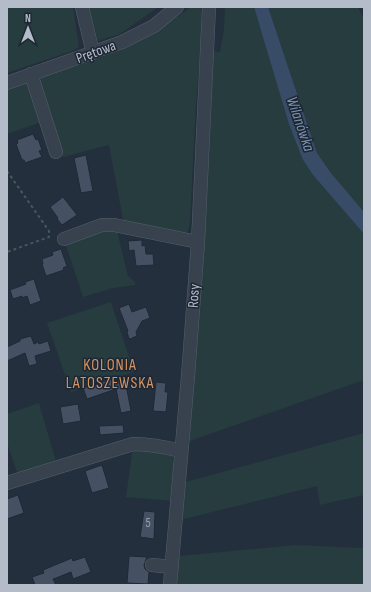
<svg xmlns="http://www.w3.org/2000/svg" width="371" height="592" viewBox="0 0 371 592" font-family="'Sofia Sans Condensed',sans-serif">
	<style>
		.green { fill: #263c3f }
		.water { fill: #394c67 }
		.building { fill: #455162; stroke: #1f2835 }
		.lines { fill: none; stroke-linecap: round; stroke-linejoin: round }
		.minor-casing { stroke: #565f6c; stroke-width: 14 }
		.path { stroke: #44595c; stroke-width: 2; stroke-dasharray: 3 3; stroke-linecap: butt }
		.minor { stroke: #38414e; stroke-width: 13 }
		.labels { text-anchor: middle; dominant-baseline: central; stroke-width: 3; stroke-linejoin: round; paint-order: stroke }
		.number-label { font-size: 13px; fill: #98a1af }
		.street-label { font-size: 15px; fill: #b4bcc9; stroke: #1d2633 }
		.water-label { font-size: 16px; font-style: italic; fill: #7c92b1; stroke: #1d2633 }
		.neighbourhood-label { font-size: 16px; letter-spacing: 1px; fill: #d59563; stroke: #1d2633 }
	</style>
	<rect width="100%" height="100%" fill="#242f3e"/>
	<!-- green -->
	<path class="green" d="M7,7H73L79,47L72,51L7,73Z
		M89,7H158L120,34L98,41Z
		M191,7H201L202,31L196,103L190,223L188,231L181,236L124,225L109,145L63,157L38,78L100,58L154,33Z
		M225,7H254L303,160L313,175L364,234V380L184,443L204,223L213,51L220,52L224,29Z
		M268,7H358L364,19V212L331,173L317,153Z
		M27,82L41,122L7,134V88Z
		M101,229L117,231L128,276L135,282V285L113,288L83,297L65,242Z
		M111,302L134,372L71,392L47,323Z
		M39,403L57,465L20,475L16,469L7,443V414Z
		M364,433V495L320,505L317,486L180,520L182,483Z
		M133,447L172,453L176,475L174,501L126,497Z
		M296,545L364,548V585H176L179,556Z"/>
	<!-- water -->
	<path class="water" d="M254,7H268L317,153L331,173L364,212V234L313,175L303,160L289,124Z"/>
	<!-- building -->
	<path class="building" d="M33,134L36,140L38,139L42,150L39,151L42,157L25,163L24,160H22L16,144L18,143L17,140Z
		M86,155L93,191L81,193L74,158Z
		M63,197L77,215L62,225L57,219L58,218L50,207Z
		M142,240V246L145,245L146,254H153L154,265L136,266L134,250L129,251L128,241Z
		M61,249L67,266L63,268L64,270L46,276L42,264H43L42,259L53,255L52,252Z
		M34,279L41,301L30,305L27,296L22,298V296L13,299L10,290L26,284L25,282Z
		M129,304L132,312L146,307L150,318L142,321L136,332L137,336L132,338L131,340L130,338L129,339L127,332L128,331L119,308Z
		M31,336L34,344L38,342L39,344L48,341L51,351L35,356L37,364L29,366L25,353L7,361V347L20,341V339Z
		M114,378L115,381L125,379L131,411L121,413L116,389L87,399L83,388Z
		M156,382L166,383L165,392H168L166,412L153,411Z
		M78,404L81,421L63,424L60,407Z
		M123,425L124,433L100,435L99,426Z
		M102,465L109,488L92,493L85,471Z
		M18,495L24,513L7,519V499Z
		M144,511L155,512L154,539L140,537Z
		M129,556L147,557L144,565L145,569L149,572L148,584L127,583Z
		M85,557L91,572L73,579L71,572L56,578L53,579L56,585H35L32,577L44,573L43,570L72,558L73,561Z"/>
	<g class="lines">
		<!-- minor casing -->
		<g class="minor-casing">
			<path id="minor" d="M82,7L93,53
				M31,74L56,152
				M7,83L122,42L154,26L177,7
				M64,239L102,225H114L198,242
				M7,483L133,444C150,444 165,447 181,451
				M152,565L172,567
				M170,585L188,376L198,242L209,7"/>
		</g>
		<!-- path -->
		<path class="path" d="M7,171L49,231V237L7,252"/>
		<!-- minor -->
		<use href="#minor" class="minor"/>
	</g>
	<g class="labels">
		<!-- number labels -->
		<g class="number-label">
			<text x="148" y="523">5</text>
		</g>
		<!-- street labels -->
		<g class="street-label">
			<text transform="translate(96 52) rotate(-20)">Prętowa</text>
			<text transform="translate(194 296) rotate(-86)">Rosy</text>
		</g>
		<!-- water labels -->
		<g class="water-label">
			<text transform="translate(300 124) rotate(71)">Wilanówka</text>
		</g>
		<!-- neighbourhood labels -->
		<g class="neighbourhood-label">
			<text x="110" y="365">KOLONIA<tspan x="110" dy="18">LATOSZEWSKA</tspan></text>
		</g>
	</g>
	<!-- border -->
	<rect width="371" height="592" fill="none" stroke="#b4bcc9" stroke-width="16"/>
	<!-- north arrow -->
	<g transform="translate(28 28)" stroke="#1d2633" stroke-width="3" paint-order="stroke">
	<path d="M0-3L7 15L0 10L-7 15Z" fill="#b4bcc9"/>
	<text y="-6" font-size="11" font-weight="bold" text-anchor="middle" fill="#b4bcc9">N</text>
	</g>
</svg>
